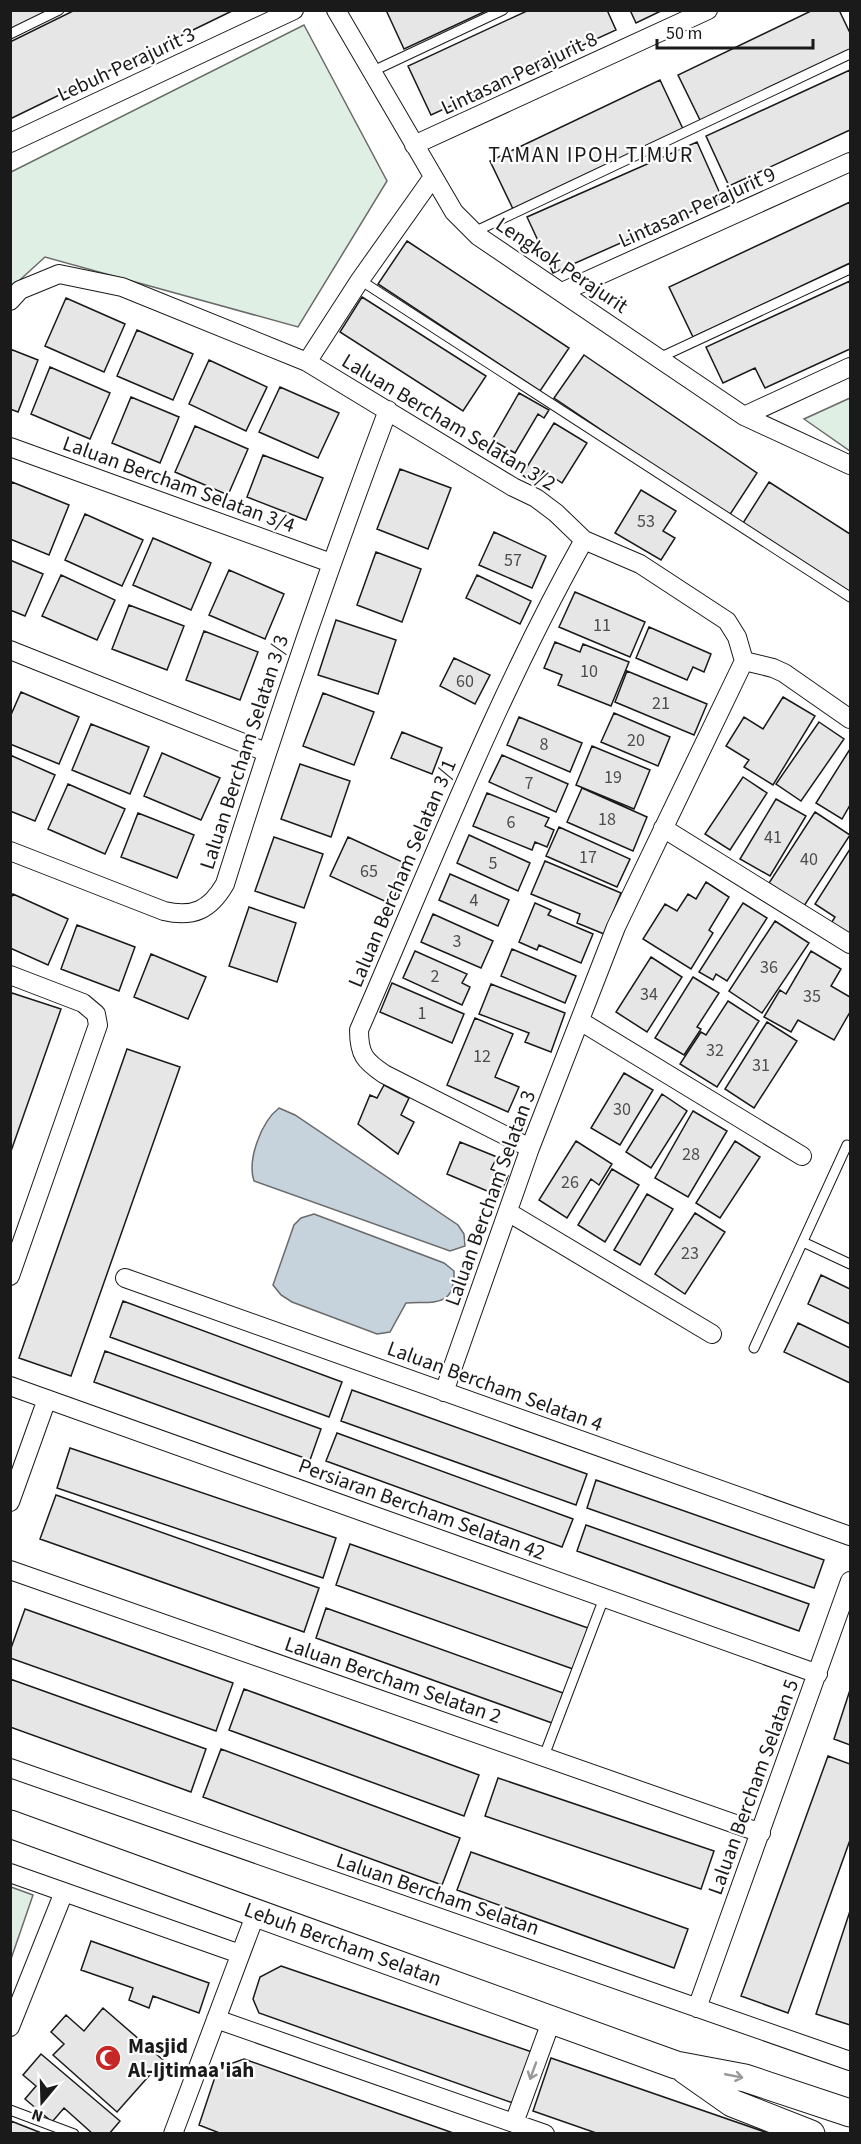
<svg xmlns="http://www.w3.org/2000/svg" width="861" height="2144" viewBox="0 0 861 2144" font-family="'Source Sans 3',sans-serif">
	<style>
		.green { fill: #e0efe3; stroke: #6a6a6a; stroke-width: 1.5 }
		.water { fill: #c6d2dc; stroke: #6a6a6a; stroke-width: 1.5 }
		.building { fill: #e6e6e6; stroke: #1a1a1a; stroke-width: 1.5 }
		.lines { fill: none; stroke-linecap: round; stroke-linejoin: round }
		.lane-casing { stroke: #1a1a1a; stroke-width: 11 }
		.street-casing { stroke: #1a1a1a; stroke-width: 20 }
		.secondary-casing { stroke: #1a1a1a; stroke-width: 29 }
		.lane { stroke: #fff; stroke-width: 9 }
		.street { stroke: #fff; stroke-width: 18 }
		.secondary { stroke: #fff; stroke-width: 27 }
		.oneway { stroke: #989898 }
		.labels { text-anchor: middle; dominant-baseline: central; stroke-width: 4.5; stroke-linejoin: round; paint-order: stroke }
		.number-label { font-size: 18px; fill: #4d4d4d }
		.street-label { font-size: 21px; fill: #1a1a1a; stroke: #fff }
		.poi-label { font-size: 21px; font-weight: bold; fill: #1a1a1a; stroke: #fff; text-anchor: start }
		.neighbourhood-label { font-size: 22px; letter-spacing: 1.5px; fill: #1a1a1a; stroke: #fff }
	</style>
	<rect width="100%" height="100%" fill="#fff"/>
	<!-- green -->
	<path class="green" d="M304,25L387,181L298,327L45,257L11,288V172Z
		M850,398V451L804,419Z
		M11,1887L33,1895L11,1959L10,1887Z"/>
	<!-- water -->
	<path class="water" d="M279,1108L295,1115L458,1225L464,1234L465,1246L450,1251L254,1181C247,1160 261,1122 279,1108Z
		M314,1214L444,1263L454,1271C455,1309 433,1301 406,1303L390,1332L377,1334L292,1302L281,1295L273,1285L294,1225L301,1218Z"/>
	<!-- building -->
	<path class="building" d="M10,10H52L10,30Z
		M75,10H234L10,119V42Z
		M386,10H488L404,49Z
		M529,10H607L616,30L431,115L408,66Z
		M630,10H663L636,23Z
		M813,10H839L850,33V51L701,122L678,75Z
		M850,70V130L729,186L706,136Z
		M660,80L683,129L513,209L490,161Z
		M697,142L722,198L553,273L527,217Z
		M850,202V263L693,337L669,287Z
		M407,241L569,348L540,391L378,284Z
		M850,281V349L765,388L755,368L723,383L706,347Z
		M362,297L486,376L463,411L340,332Z
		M66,298L125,324L104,372L45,346Z
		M137,330L193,354L173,400L117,376Z
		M10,349L38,360L18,412L10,409Z
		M584,355L757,473L729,516L554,398Z
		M209,360L267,387L246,431L189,404Z
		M50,367L110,393L90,439L31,414Z
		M280,387L339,413L318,458L259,432Z
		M519,393L549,410L544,418L538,414L515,453L492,440Z
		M131,397L179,417L160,463L112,443Z
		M554,423L587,443L562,483L544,471L536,484L522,475Z
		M195,426L248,449L228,495L175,472Z
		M263,455L323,478L306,520L247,497Z
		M400,469L451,488L428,549L377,529Z
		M12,482L69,505L49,555L10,539V487Z
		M769,482L850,534V592L743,523Z
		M641,490L676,511L663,531L675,538L661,560L615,533Z
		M85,514L143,540L122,586L65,560Z
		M494,532L546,556L532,588L479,565Z
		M153,538L211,563L191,610L133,585Z
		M376,552L421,569L402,622L357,605Z
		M10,560L43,574L25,616L10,610Z
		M229,570L284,594L265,639L209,615Z
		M61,575L115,600L97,640L42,616Z
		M477,575L531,601L520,624L466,598Z
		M575,592L645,622L630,657L559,627Z
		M129,605L184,626L167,670L112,649Z
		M336,620L396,640L378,694L318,675Z
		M649,627L711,654L704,672L693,667L687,680L636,658Z
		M204,631L258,652L240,700L186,680Z
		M555,642L580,652L583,644L629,662L611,706L558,685L562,675L544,668Z
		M454,658L490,675L475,704L440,686Z
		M627,671L707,704L694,735L615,702Z
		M21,692L79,717L59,764L10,744V717Z
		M323,693L374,712L354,765L303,746Z
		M783,697L815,716L773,785L744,767L749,760L726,746L744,717L763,729Z
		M614,713L670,737L658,766L601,742Z
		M519,717L582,743L570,772L507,745Z
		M819,722L844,739L801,801L776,784Z
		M91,724L149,747L130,794L72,770Z
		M402,732L442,748L432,774L391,758Z
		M592,746L650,770L634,809L576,785Z
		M850,749V805L842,819L816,803Z
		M162,753L220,778L201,820L144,796Z
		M10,755L55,775L35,821L10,811Z
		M502,755L568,784L556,812L489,782Z
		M300,764L350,781L331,837L281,819Z
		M743,777L767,793L730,850L705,834Z
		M68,784L125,809L105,854L48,829Z
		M582,788L647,817L633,851L567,822Z
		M487,793L549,818L545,826L554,830L547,847L535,842L532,850L473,826Z
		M776,799L806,816L770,876L740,859Z
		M815,812L850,835L804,906L769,883Z
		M138,813L194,835L177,878L121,857Z
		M559,827L630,859L617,887L546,856Z
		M469,835L530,863L518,891L457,863Z
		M274,837L323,854L304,908L255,891Z
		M348,837L409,865L391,904L330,876Z
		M850,849V935L830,925L835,917L815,904Z
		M545,861L621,893L604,934L577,923L580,914L531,894Z
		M450,874L509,900L498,926L439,900Z
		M706,882L729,897L709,930L713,933L691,969L643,939L665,904L677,911L688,894L696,899Z
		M13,894L68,919L48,965L10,948V900Z
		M535,903L551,910L548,915L593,934L581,963L539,945L537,950L519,942Z
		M743,903L767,918L727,981L716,974L713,980L699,972Z
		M249,907L296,923L277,982L229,966Z
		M433,914L493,941L481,968L421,942Z
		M775,921L809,943L762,1013L729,991Z
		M77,925L135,947L119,991L61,969Z
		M512,949L576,976L565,1003L501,976Z
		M415,951L467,974L462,983L470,987L462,1005L403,978Z
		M811,951L841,969L831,986L850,997V1012L834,1040L798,1020L791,1032L764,1017L780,990L786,994Z
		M151,954L206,977L188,1019L134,997Z
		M651,957L682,977L647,1032L616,1012Z
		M693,977L719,993L697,1027L701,1029L684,1055L655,1038Z
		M392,983L464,1014L452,1043L380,1012Z
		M491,984L565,1013L551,1052L525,1042L529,1033L479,1014Z
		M12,993L61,1009L10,1154V998Z
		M728,1001L759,1021L717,1087L680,1064L701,1032L706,1035Z
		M475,1018L513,1034L495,1077L519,1087L508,1112L447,1085Z
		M767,1022L797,1041L754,1108L725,1089Z
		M127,1049L180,1067L71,1376L19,1358Z
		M624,1073L653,1090L620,1145L591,1128Z
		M384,1085L409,1098L401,1115L414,1122L398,1154L358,1124L370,1095L377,1098Z
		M662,1094L687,1111L651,1168L626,1152Z
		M693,1111L727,1131L688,1197L655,1178Z
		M576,1141L612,1164L599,1185L591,1179L567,1218L539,1200Z
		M735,1141L760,1157L720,1218L696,1203Z
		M460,1142L497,1157L491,1169L508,1176L499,1196L447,1174Z
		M612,1169L639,1185L605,1242L578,1225Z
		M647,1194L673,1209L640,1265L614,1250Z
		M695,1213L725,1232L685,1294L655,1274Z
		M821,1275L850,1289V1324L808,1304Z
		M123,1301L342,1382L329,1417L110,1337Z
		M798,1323L850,1348V1383L784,1352Z
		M105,1351L321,1429L310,1460L94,1382Z
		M352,1390L587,1474L576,1505L341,1421Z
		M337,1433L573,1519L562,1547L326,1461Z
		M70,1448L336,1538L323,1578L57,1488Z
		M596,1480L824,1560L814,1588L587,1508Z
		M56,1495L319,1588L304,1632L40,1539Z
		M586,1525L809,1604L799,1631L577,1551Z
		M350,1544L588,1628L573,1669L336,1585Z
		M326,1608L563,1693L552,1723L316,1638Z
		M25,1609L233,1683L216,1731L10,1658V1651Z
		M10,1679L206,1749L191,1792L10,1727Z
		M244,1689L479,1775L464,1816L229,1730Z
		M850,1690V1745L834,1739Z
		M221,1749L460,1838L442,1885L203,1797Z
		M828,1756L850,1764V1840L788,2013L741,1996Z
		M498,1778L714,1851L701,1889L485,1816Z
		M471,1852L688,1929L674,1968L457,1890Z
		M850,1911V2025L816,2014Z
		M91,1941L209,1983L199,2013L153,1996L149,2008L129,2000L133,1988L81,1970Z
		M281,1966L532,2052L513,2103L259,2013L253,1999L260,1977Z
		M103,2008L163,2060L117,2112L53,2055L64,2044L51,2032L66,2015L84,2031Z
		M41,2054L120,2121L109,2134H93L64,2108L52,2122L25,2099L36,2086L23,2075Z
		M551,2058L771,2134H599L533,2111Z
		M244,2059L456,2134H222L199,2125L218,2068Z
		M11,2121L44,2134H10Z"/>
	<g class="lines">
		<!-- lane casing -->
		<g class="lane-casing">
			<path id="lane" d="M10,34L59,10
				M371,72L503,10
				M474,232L850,54
				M360,280L850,597
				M659,358L850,269
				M803,1242L850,1264
				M754,1348L847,1145
				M544,1756L604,1598
				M10,2110L74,2134"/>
		</g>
		<!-- street casing -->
		<g class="street-casing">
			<path id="street" d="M336,10L454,212L478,236L744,416L850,465
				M10,143L294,10
				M414,145L708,10
				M562,292L850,162
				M10,301L20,290L59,274L122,287L307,362L513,487L536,498L556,513L584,540L640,564L727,621L737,637L744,661L773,668L784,673L850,719
				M307,362L360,280L433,177
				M744,416L850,367
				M10,447L331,563
				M10,650L266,752
				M663,828L850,944
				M10,851L164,911C193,918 210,910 225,884C275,724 329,567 388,410
				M10,975L83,1003L96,1014L98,1025L10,1276
				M580,1021L802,1156
				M530,1148L384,1074C365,1061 359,1055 359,1030C431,865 496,697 584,540
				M508,1212L712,1334
				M125,1278L850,1536
				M10,1386L818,1674
				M444,1392L530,1148L616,927L744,661
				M10,1502L47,1399
				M10,1570L761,1833
				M10,1768L850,2061
				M10,1873L240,1954
				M697,2008L850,1581
				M216,2019L545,2134
				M10,2027L64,1892
				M514,2123L552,2019
				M173,2134L256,1913"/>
		</g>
		<!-- secondary casing -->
		<g class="secondary-casing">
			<path id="secondary" d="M10,1824L676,2065L745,2078L850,2113
				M685,2070L732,2103L811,2134"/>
		</g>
		<!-- lane -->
		<use href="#lane" class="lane"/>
		<!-- street -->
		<use href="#street" class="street"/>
		<!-- secondary -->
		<use href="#secondary" class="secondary"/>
	</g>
	<!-- one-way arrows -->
	<defs><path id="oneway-shaft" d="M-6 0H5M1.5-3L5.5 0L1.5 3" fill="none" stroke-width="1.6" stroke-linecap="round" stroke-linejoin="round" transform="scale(1.5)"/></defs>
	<g class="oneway">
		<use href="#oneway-shaft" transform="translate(533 2071) rotate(110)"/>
		<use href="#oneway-shaft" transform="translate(734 2076) rotate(11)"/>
	</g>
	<!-- icons -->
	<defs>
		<g id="mosque-disc" transform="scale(1.35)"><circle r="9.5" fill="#c62828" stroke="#fff"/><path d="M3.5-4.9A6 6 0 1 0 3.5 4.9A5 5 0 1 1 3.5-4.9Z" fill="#fff"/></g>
	</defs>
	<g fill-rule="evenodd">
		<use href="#mosque-disc" x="108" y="2058"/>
	</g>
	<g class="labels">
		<!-- number labels -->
		<g class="number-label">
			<text x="646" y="521">53</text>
			<text x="513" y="560">57</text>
			<text x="602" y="625">11</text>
			<text x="589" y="671">10</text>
			<text x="465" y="681">60</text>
			<text x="661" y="703">21</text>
			<text x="636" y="740">20</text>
			<text x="544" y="744">8</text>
			<text x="613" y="777">19</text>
			<text x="529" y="783">7</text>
			<text x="607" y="819">18</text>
			<text x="511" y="822">6</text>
			<text x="773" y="837">41</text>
			<text x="588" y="857">17</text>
			<text x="809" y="859">40</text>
			<text x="493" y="863">5</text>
			<text x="369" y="871">65</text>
			<text x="474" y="900">4</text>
			<text x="457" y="941">3</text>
			<text x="769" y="967">36</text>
			<text x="435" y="976">2</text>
			<text x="649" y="994">34</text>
			<text x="812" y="996">35</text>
			<text x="422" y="1013">1</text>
			<text x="715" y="1050">32</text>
			<text x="482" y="1056">12</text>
			<text x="761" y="1065">31</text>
			<text x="622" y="1109">30</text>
			<text x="691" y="1154">28</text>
			<text x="570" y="1182">26</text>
			<text x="690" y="1253">23</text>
		</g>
		<!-- street labels -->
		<g class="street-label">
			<text transform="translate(126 64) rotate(-25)">Lebuh Perajurit 3</text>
			<text transform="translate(519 73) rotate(-25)">Lintasan Perajurit 8</text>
			<text transform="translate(697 207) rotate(-24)">Lintasan Perajurit 9</text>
			<text transform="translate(562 265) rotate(34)">Lengkok Perajurit</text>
			<text transform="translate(449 422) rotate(31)">Laluan Bercham Selatan 3/2</text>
			<text transform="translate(179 484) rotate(20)">Laluan Bercham Selatan 3/4</text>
			<text transform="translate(244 752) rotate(-72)">Laluan Bercham Selatan 3/3</text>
			<text transform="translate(402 873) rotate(-67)">Laluan Bercham Selatan 3/1</text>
			<text transform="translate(490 1198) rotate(-70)">Laluan Bercham Selatan 3</text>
			<text transform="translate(495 1386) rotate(20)">Laluan Bercham Selatan 4</text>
			<text transform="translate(422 1509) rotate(20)">Persiaran Bercham Selatan 42</text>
			<text transform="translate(393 1680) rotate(19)">Laluan Bercham Selatan 2</text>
			<text transform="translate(753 1787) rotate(-70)">Laluan Bercham Selatan 5</text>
			<text transform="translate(438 1894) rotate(19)">Laluan Bercham Selatan</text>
			<text transform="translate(343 1944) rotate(20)">Lebuh Bercham Selatan</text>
		</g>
		<!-- poi labels -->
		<g class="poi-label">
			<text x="128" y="2046">Masjid<tspan x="128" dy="24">Al-Ijtimaa'iah</tspan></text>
		</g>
		<!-- neighbourhood labels -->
		<g class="neighbourhood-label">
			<text x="591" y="155">TAMAN IPOH TIMUR</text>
		</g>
	</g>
	<!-- border -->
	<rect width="861" height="2144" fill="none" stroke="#1a1a1a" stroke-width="24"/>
	<!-- north arrow -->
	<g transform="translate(42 2102) rotate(199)" stroke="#ffffff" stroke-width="4.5" paint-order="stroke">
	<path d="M0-4.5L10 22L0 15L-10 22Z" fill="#1a1a1a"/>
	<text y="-9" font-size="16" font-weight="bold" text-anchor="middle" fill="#1a1a1a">N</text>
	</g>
	<!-- scale -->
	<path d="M657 39v9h156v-9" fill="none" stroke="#1a1a1a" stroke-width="3"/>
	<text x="666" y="39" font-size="18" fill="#1a1a1a" stroke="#ffffff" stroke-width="4.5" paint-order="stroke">50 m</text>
</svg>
